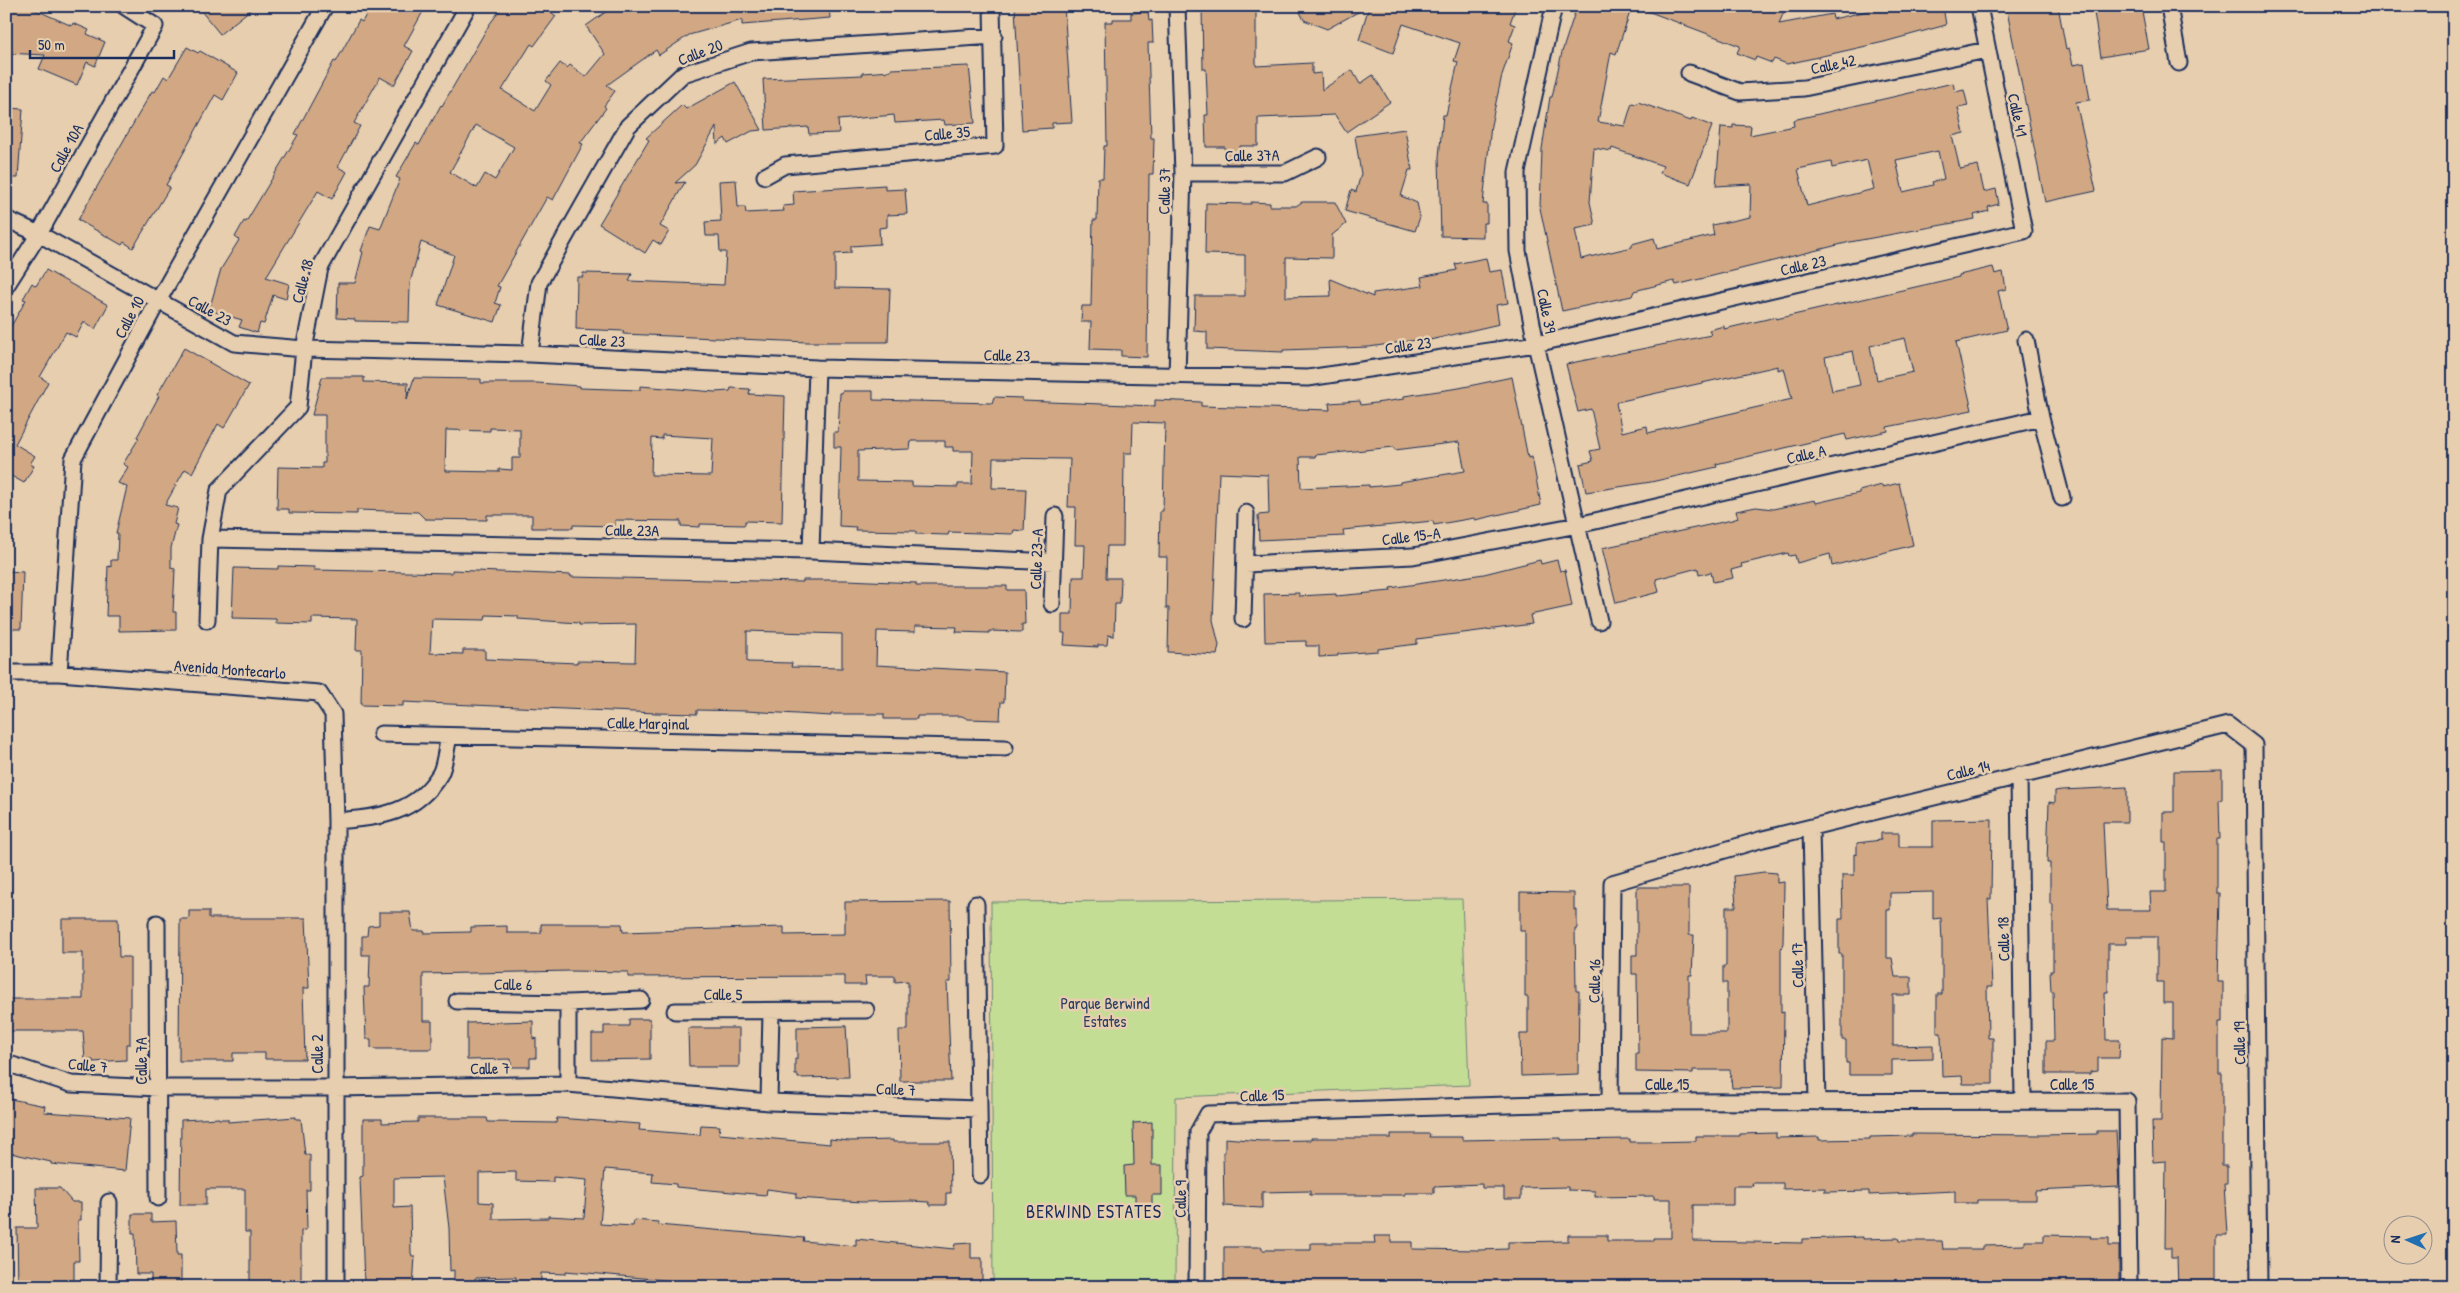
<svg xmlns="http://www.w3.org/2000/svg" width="2460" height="1293" viewBox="0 0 2460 1293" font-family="'Patrick Hand',sans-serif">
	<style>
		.green { fill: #c3dd94; stroke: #6f8679 }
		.building { fill: #d1a883; stroke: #1b2f5e; fill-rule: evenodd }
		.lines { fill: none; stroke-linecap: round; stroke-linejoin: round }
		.minor-casing { stroke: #1b2f5e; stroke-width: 19 }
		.minor { stroke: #e6ceae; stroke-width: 15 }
		.labels { text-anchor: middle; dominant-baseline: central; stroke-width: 5; stroke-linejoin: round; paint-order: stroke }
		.street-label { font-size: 16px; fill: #1b2f5e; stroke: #e6ceae }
		.park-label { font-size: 16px; fill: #2c4063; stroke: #e6ceae }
		.neighbourhood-label { font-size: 18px; letter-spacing: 1px; fill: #1b2f5e; stroke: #e6ceae }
	</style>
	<rect width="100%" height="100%" fill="#e6ceae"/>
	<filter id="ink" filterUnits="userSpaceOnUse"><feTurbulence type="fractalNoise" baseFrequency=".02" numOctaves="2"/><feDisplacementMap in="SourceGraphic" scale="10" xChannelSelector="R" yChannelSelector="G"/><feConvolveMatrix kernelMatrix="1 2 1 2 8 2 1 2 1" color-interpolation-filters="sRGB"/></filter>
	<g filter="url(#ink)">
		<!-- green -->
		<path class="green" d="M1462,899L1469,1085L1176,1097L1175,1287H993L991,902Z"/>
		<!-- building -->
		<path class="building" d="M6,6H27L72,26L73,23L89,30L87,34L105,42L95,66L87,62L77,85L39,69L45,55L6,53Z
			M197,6H255L220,34Z
			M371,6H426L404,46L413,51L394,85L380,77L354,123L360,126L338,167L347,172L332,199L318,191L266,277L289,284L286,299L273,295L264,324L260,323L257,333L239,327L242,320L209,310L221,269L239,240L235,237L244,221L246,222L298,135L295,134L334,61L336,62L359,20L362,22Z
			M503,6H543L556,16L534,46L531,44L502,90L535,111L551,85L546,81L560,63L567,68L570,65L586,77L605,54L586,26L614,6H829L830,18L742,25V20L689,35L659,55L656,50L607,85L615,91L604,106L606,108L580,143L583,144L553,200L547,197L497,286L500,287L495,303L501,305L495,322L438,305L454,255L421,242L410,283L409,322L355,321V319L337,318L338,283H355L363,252L361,251L370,226L380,229L400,179L396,177L416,143L419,145L441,105L442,106L489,25ZM476,125L514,147L495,180L485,174L477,188L450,172Z
			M1064,6L1072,122L1052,123V128L1022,130L1015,8Z
			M1202,6H1256V66L1312,63V74L1321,73L1322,90L1352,70L1360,84L1373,75L1390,102L1346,132L1335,115L1258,118V146H1240V164H1226L1225,147H1206L1205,115H1208L1206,69H1203Z
			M1297,6H1409L1422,11L1423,6H1506L1515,9L1510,23L1515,25L1509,41L1513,43L1502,75L1491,125L1483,204H1487V223H1483V237L1441,236L1439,157L1443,115H1446L1458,62L1454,61L1460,43L1403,24L1393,53L1359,40L1369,6L1327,29L1304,20Z
			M1577,6H1632L1616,54L1611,52L1598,122L1625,126L1632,103L1637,104L1638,102L1691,121L1692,118L1712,126L1690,184L1660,173L1663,166L1612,148L1611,151L1594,148L1590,202L1595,225L1575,229L1581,259L1632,247V244L1654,238L1657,249L1714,235L1712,225L1750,217L1751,184L1716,186L1721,127L1733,128V125L1751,126L1750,135L1794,126L1793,120L1953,83L1955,92L1964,90L1968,106L1958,108L1964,133L1952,136L1960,169L1978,165L1984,192L1996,189L1999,204L1988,207L1989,211L1974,215L1975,219L1850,242L1676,285L1674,281L1634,291L1632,296L1562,311L1540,208L1542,149L1550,97H1552L1562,52ZM1938,151L1944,179L1932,182L1933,185L1903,192L1896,160ZM1867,160L1874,189L1807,206L1798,169L1831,162L1832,168Z
			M1634,6H1786L1779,24L1832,14L1833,19L1889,6H1906L1907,10L1923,6H1943L1946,25L1884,42L1787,64L1774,59L1772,63L1756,57L1755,60L1737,53L1740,46Z
			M2006,6H2058L2066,49L2069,48L2073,65L2084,63L2090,100L2076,102L2096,191L2045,202Z
			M2093,6H2141L2149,49L2101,57Z
			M1148,12L1149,21L1152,20L1153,43H1148L1151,138H1154L1153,174H1149L1147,357L1121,356V350L1090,349L1091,322H1081L1082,306H1091L1093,220H1097L1098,178H1103L1104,146H1107L1105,22H1113V19H1131V13Z
			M187,47L198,53L200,51L238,73L223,100L215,95L166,185L170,187L133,248L124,242L122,245L78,220L152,91L155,92L164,76L168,79Z
			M969,66L975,123L945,125L944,120L895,123L894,115L838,120L839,133L809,134L808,127L766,130L763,79L863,75L862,73L891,71V69Z
			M735,82L762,130L752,131L728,144L725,138L717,144L716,127L695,165L675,183L685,182L660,226L669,231L661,245L653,240L645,253L599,224L649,140L646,138L682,105L686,109Z
			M6,108L23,109L18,178H6Z
			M1405,129L1412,170H1409L1401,196L1417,203L1420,217L1415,231L1345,211L1351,190L1356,192L1361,174L1355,136Z
			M736,180L738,207H745L746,213L784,211L783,206L794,205L793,191L885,185V190L905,189L907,214L887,215V227L879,228L880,244L851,246V253L835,254V288L890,289L888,342H808L623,334L624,331L576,329L577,277H583V273L632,274L629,281L724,285L726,252H720L719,236H706L705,222L721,221L719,181Z
			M1251,202L1270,203V206H1296L1302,202H1335L1346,224L1332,235V258L1286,257V297L1331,296L1330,279L1373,297V293L1423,286L1421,277L1457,270L1455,264L1486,258L1489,272L1502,270L1508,303L1496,305L1499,324L1430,340V338L1369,347L1283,350V352L1207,349V332L1194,331L1195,296H1245V255L1205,254L1206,203L1251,204Z
			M1993,267L1995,274L2003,272L2006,289L1998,291L2007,330L1956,342L1972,410L1887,427L1888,431L1847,440L1845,434L1716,464L1717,467L1651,482L1586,492L1580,464L1593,461L1590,451L1600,449L1591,409L1578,412L1566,364L1711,335L1709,330L1724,326V329L1776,317V319L1959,277V275ZM1905,338L1913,372L1877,380L1870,346ZM1853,351L1860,385L1832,391L1825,357ZM1778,366V370L1784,368L1792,399L1648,433L1647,426L1622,432L1616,403L1617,402Z
			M46,270L108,305L95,329L84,322L76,337L66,332L40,377L48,382L15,444L35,456L30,464L34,466L24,483L6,473V335L26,300L23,299L32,283L36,286Z
			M184,348L249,385L224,428L218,424L192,473L185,469L165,505L178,508L174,524L177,525L171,548V568L175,569L173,612H176V630L119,631V616H106L108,566L111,567V560H117L118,533H116L127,487L118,483L128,467L123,464L139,438L137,437L159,396L157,395Z
			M322,377H364V382L408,383L407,399L414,378L481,379V383H537L580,386V388L640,390V386L715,392L730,391L731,388L750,389L749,394L785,396L782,522L745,521V525L700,524V527L681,526V521L615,520V526L573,525V528H532V515H487V520L425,519L418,512L357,510V514L289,513V509H277L278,467L322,468V463H325V415H312ZM490,428L520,429V458H512V470L499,469V472L445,471L446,430L490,431ZM662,435L713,438L711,476L651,475L652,438L662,439Z
			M1512,377L1528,458L1532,457L1541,505L1475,520L1474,518L1434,525L1433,521L1343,530L1344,536L1259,540L1258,515L1269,514L1268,475L1219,473L1213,620L1219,645L1217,655L1168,652L1169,608H1166L1167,557H1159L1160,511H1163L1165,423L1133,422L1132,453H1124L1123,546H1107L1106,578H1121L1120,604H1115L1114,636L1108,635L1107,645H1098V647L1064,645L1065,633H1062V614H1072L1073,577H1084L1085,545H1075L1076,507H1068L1070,459L993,458L992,488L1026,489L1024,531L1014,530L1013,534L949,532L948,535L916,534V531L855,530L856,527L839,526L841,447H834V432H838L840,393H842L843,391H873V400L992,403L994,397L1022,398V401L1155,406V400L1201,402V406L1330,410L1329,403L1360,401L1361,405L1404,399V396L1459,388ZM911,441H945V447H953V451H973L972,484H958V487L912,486V482L858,481V451L910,449ZM1459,442L1465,471L1400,482V484L1369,487V485L1301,488L1300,457H1315V455L1394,447L1395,450Z
			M1899,483L1913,545L1832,566L1830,554L1797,563L1795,555L1789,556L1788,553L1741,564L1742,567L1731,570L1733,578L1713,582L1711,572L1699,575L1698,568L1656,579L1659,592L1616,603L1602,548L1732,520L1738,518L1736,511L1756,507L1773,509L1815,500L1816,503L1859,493V491L1882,485L1883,487Z
			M1540,560L1541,564L1557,560L1560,571L1565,570L1572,606L1530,615L1532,624L1417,639V644L1378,649V651L1338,654V656L1319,657V646H1306V641L1265,642L1264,594L1299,593V596L1336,594V596L1391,591L1390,588L1484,574Z
			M278,566L314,567V570L452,573V570L571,575V577L803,582V580H847L916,583V586H1007V590H1024L1025,624H1022V632L989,631V633L956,632L957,627L915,626V632L877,631L876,665L1005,672L1004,702H1001L1000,720L968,719L962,716H917V719H884V714H831V716L746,711L697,710V714L657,713L403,702V706L361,705L362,650H356L357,619L312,618V624L276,623V619L232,618L234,568L278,569ZM486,615L518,616V619L579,623V625L636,624L635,662L577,661V663L485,659V650H463V654L430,653L432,619L485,620ZM747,631L842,634V668L791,667L792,663L747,662Z
			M6,571L23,572L21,629H6Z
			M2222,770V800H2219L2220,839H2217V893H2220L2218,982H2223V1022H2219V1073H2222V1166H2227V1184H2224L2227,1235H2216V1287H2178L2177,1258H2171V1248H2165L2166,1161L2153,1162L2152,1121H2161L2162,1037L2173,1038V1003H2163V982H2157V937H2126V944H2108V992H2105L2106,1040H2120L2119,1058H2098V1071L2090,1072V1074H2046V1041H2054L2053,991H2051L2050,971H2053V904H2050V863H2047L2049,802L2055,803V791L2062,790L2127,787V822H2103L2107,910H2151L2150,892H2166V842H2163V812H2174V771Z
			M1992,819L1991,899H1988L1992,987H1987L1988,1038H1993V1084H1963L1962,1076L1942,1077L1941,1033H1937V994H1942V944L1941,918L1933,919V892L1890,893V910H1887V958H1892L1895,977H1911V995H1893V1046L1933,1045V1059L1892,1060V1075H1849V1063H1846V1040H1842V954H1839V919H1843L1842,875H1854V854L1857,855V843L1881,840V833H1899V847H1933V820Z
			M1764,872L1777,873V883L1784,882L1783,943L1781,949V1013L1784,1012L1783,1087L1732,1088L1730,1070H1693V1073L1636,1072V1053H1638L1637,974H1632V955H1637V887H1689V935H1694L1692,975H1689V1033H1727V983H1723V966H1726V907H1736L1734,876Z
			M1520,892L1574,893V910H1577V929H1575L1576,991H1579L1578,1074L1521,1076L1520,1034H1528V997H1525V931H1520Z
			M950,901L951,982H947L951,1081H900L899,1030H908V981L895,982V976H865L866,985H845V976L628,977V972L570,971L423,974V1021H432V1049H376L371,1048V1039H366L364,987H369L370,955H362V936H367L368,926L379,925V912H410L413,931H424V933L471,932V927L507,926V933H541V924H622L623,932L784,927V935L845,934V902Z
			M189,911H209V918H306L309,988H303L305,1059H265V1053H233V1061H179L180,919H189Z
			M62,919H118L119,957H130V1044H126V1060L93,1062V1060H85L83,1031H6V999H83V953H62Z
			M629,1019H650V1059L592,1060V1034H604V1026H629Z
			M533,1021V1039L536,1038V1058H530V1067H511V1059L467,1060V1023Z
			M846,1026L849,1077L798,1078V1075H795V1059H797V1027Z
			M688,1028H739V1067H689Z
			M6,1098L45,1106L44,1112L130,1118L125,1171L51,1164V1162L6,1152Z
			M296,1117V1119H301L305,1155H310V1190H306L307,1229L301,1231V1287H250V1232H245V1189H206V1205H180L181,1120L219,1118V1119H228V1122Z
			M418,1118H487L488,1122L556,1123L557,1118L640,1124L639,1130L700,1135L701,1125L720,1126L719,1134L830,1144V1139L849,1141L893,1140V1142H950L951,1193H946V1205H930L929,1202L911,1201L862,1202L796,1198V1193L767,1189L766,1195L676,1187V1184L652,1182L653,1173L605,1169L600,1224L633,1226L634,1220L658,1222V1225L804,1238L803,1241L856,1246V1239L954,1249L955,1244L971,1243V1258H982V1287H719V1285L566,1271V1274L541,1273V1287H516V1277L475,1278V1287H454V1270L450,1271L449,1228L443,1177L394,1178V1208L410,1207L411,1253L412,1256H415L413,1287H382V1283H364L360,1177L363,1176V1119H382V1123L418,1122ZM516,1172V1181L553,1182V1177L587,1180L584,1218L548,1216V1218L493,1219V1203L479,1202V1173Z
			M1152,1122V1165H1162V1195H1152V1208H1135V1195H1125L1124,1166L1134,1165L1133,1123Z
			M2097,1131H2116L2119,1187L2035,1191V1200H1977V1203H1955V1191L1869,1195V1191L1825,1192V1188L1783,1189V1183H1752L1753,1186H1733V1205H1693V1241L1802,1243V1239L1863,1237V1239L1898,1238L1899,1241H1942L1943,1249H1982V1246L2025,1245V1241H2044V1235L2091,1236L2090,1238H2109V1246H2119V1287H1224V1247H1262V1250H1311V1243H1375L1374,1236H1391V1242H1412V1249L1479,1250L1508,1249V1242L1568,1241V1235H1607V1241H1654V1238H1671V1199H1654V1196L1595,1197V1191L1568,1190V1187L1521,1188V1199H1504V1188H1482V1184L1434,1186V1193H1405V1195H1310V1191L1262,1192V1208L1224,1206L1223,1152H1225V1138L1261,1141L1311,1140V1138H1391V1134H1430L1429,1137H1462V1140L1561,1138V1140L1630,1139V1142H1648L1696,1141V1136H1740V1134L1776,1133V1138L1819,1137V1140L1870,1139V1137L1912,1136V1134L2042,1135L2097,1134Z
			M36,1188H60L72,1202H81V1220H78L79,1261H74V1287H18L17,1228H37Z
			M132,1214H151V1222L176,1221L177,1255H181V1287H151V1274H136L135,1233H132Z"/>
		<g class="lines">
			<!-- minor casing -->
			<g class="minor-casing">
				<path id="minor" d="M1554,6L1517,172L1518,251L1536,344L1599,621
					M2169,6L2179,63
					M1689,73L1740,92L1804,88L1987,50
					M1183,173H1285L1318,157
					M765,176L785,165L995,146L992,6
					M6,219L39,234L234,343L304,349L530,354L817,368L1308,378L1536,344L2024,231L1979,6
					M6,286L39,234L155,26L124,6
					M2026,340L2041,418L2062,498
					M530,354L539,283L628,126L683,74L751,52L994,36
					M1177,376L1183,173L1177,6
					M210,539L811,551L1053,562
					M811,551L817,368
					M1245,564L1413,556L1578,525L2041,418
					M1052,604L1055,516
					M1243,619L1246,513
					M207,620L210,539L219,490L298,407L304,349L320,268L468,6
					M6,673H59L319,693L333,714L336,821V1287
					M59,673L73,459L158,301L325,6
					M381,734L1005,748
					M2019,775L2023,1101
					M336,821C379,817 415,815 440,774C445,765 446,748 449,737
					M1811,828L1817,1102
					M976,904L980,1175
					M157,923L158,1198
					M457,1001L568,1003L641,1000
					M568,1003V1084
					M675,1011L866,1010
					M6,1063L71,1084L158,1088H335L568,1084L769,1102L978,1109
					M769,1102L771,1012
					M1610,1102L1612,883L1763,839L2228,725L2254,745L2259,1287
					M108,1287L109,1202
					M1197,1287L1198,1132L1208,1114L1610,1102L2127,1101L2129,1287"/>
			</g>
			<!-- minor -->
			<use href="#minor" class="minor"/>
		</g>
	</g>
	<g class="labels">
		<!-- street labels -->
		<g class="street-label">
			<text transform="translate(700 52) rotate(-21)">Calle 20</text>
			<text transform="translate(1833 64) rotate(-12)">Calle 42</text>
			<text transform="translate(2018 115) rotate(78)">Calle 41</text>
			<text transform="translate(947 133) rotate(-5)">Calle 35</text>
			<text transform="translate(66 148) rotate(-61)">Calle 10A</text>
			<text transform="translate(1252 155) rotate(-1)">Calle 37A</text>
			<text transform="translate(1164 191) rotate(-89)">Calle 37</text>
			<text transform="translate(1803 265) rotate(-13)">Calle 23</text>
			<text transform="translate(302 281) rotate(-75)">Calle 18</text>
			<text transform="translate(210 310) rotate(29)">Calle 23</text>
			<text transform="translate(1547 311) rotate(79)">Calle 39</text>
			<text transform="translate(129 317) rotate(-62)">Calle 10</text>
			<text transform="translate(602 340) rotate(3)">Calle 23</text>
			<text transform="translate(1408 345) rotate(-8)">Calle 23</text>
			<text transform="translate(1007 355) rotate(1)">Calle 23</text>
			<text transform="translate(1806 454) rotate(-13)">Calle A</text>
			<text transform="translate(632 530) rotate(1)">Calle 23A</text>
			<text transform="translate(1411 536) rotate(-7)">Calle 15-A</text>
			<text transform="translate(1036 559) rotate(-88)">Calle 23-A</text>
			<text transform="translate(230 669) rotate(4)">Avenida Montecarlo</text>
			<text transform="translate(648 723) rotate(1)">Calle Marginal</text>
			<text transform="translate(1968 770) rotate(-14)">Calle 14</text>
			<text transform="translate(2003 939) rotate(-91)">Calle 18</text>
			<text transform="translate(1797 965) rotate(-91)">Calle 17</text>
			<text transform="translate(1594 981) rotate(-89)">Calle 16</text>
			<text transform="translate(513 984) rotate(1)">Calle 6</text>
			<text transform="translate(723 994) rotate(1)">Calle 5</text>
			<text transform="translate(2239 1043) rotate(-91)">Calle 19</text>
			<text transform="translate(317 1054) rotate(-90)">Calle 2</text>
			<text transform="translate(141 1061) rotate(-90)">Calle 7A</text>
			<text transform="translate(88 1065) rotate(6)">Calle 7</text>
			<text transform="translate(490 1068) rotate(-1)">Calle 7</text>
			<text x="1667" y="1084">Calle 15</text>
			<text x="2072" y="1084">Calle 15</text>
			<text transform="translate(896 1089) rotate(2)">Calle 7</text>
			<text transform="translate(1262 1095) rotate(-2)">Calle 15</text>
			<text transform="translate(1180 1199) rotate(-89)">Calle 9</text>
		</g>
		<!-- park labels -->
		<g class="park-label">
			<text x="1105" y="1003">Parque Berwind<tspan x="1105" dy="18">Estates</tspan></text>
		</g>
		<!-- neighbourhood labels -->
		<g class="neighbourhood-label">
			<text x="1094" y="1211">BERWIND ESTATES</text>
		</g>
	</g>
	<!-- margin -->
	<rect width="2460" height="1293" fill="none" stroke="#e6ceae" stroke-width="25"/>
	<rect x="12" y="12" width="2435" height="1268" fill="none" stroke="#1b2f5e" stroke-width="2" filter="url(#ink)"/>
	<!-- north arrow -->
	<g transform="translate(2408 1240) rotate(273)"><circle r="24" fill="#e6ceae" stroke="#958e8e"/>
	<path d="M0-4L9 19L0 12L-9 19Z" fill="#1f6fb2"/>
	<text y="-8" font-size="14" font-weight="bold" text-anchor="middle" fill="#1b2f5e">N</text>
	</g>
	<!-- scale -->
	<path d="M30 50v8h144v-8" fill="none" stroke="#1b2f5e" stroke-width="2.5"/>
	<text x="38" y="50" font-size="15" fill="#1b2f5e" stroke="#e6ceae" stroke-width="4" paint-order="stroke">50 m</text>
</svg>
